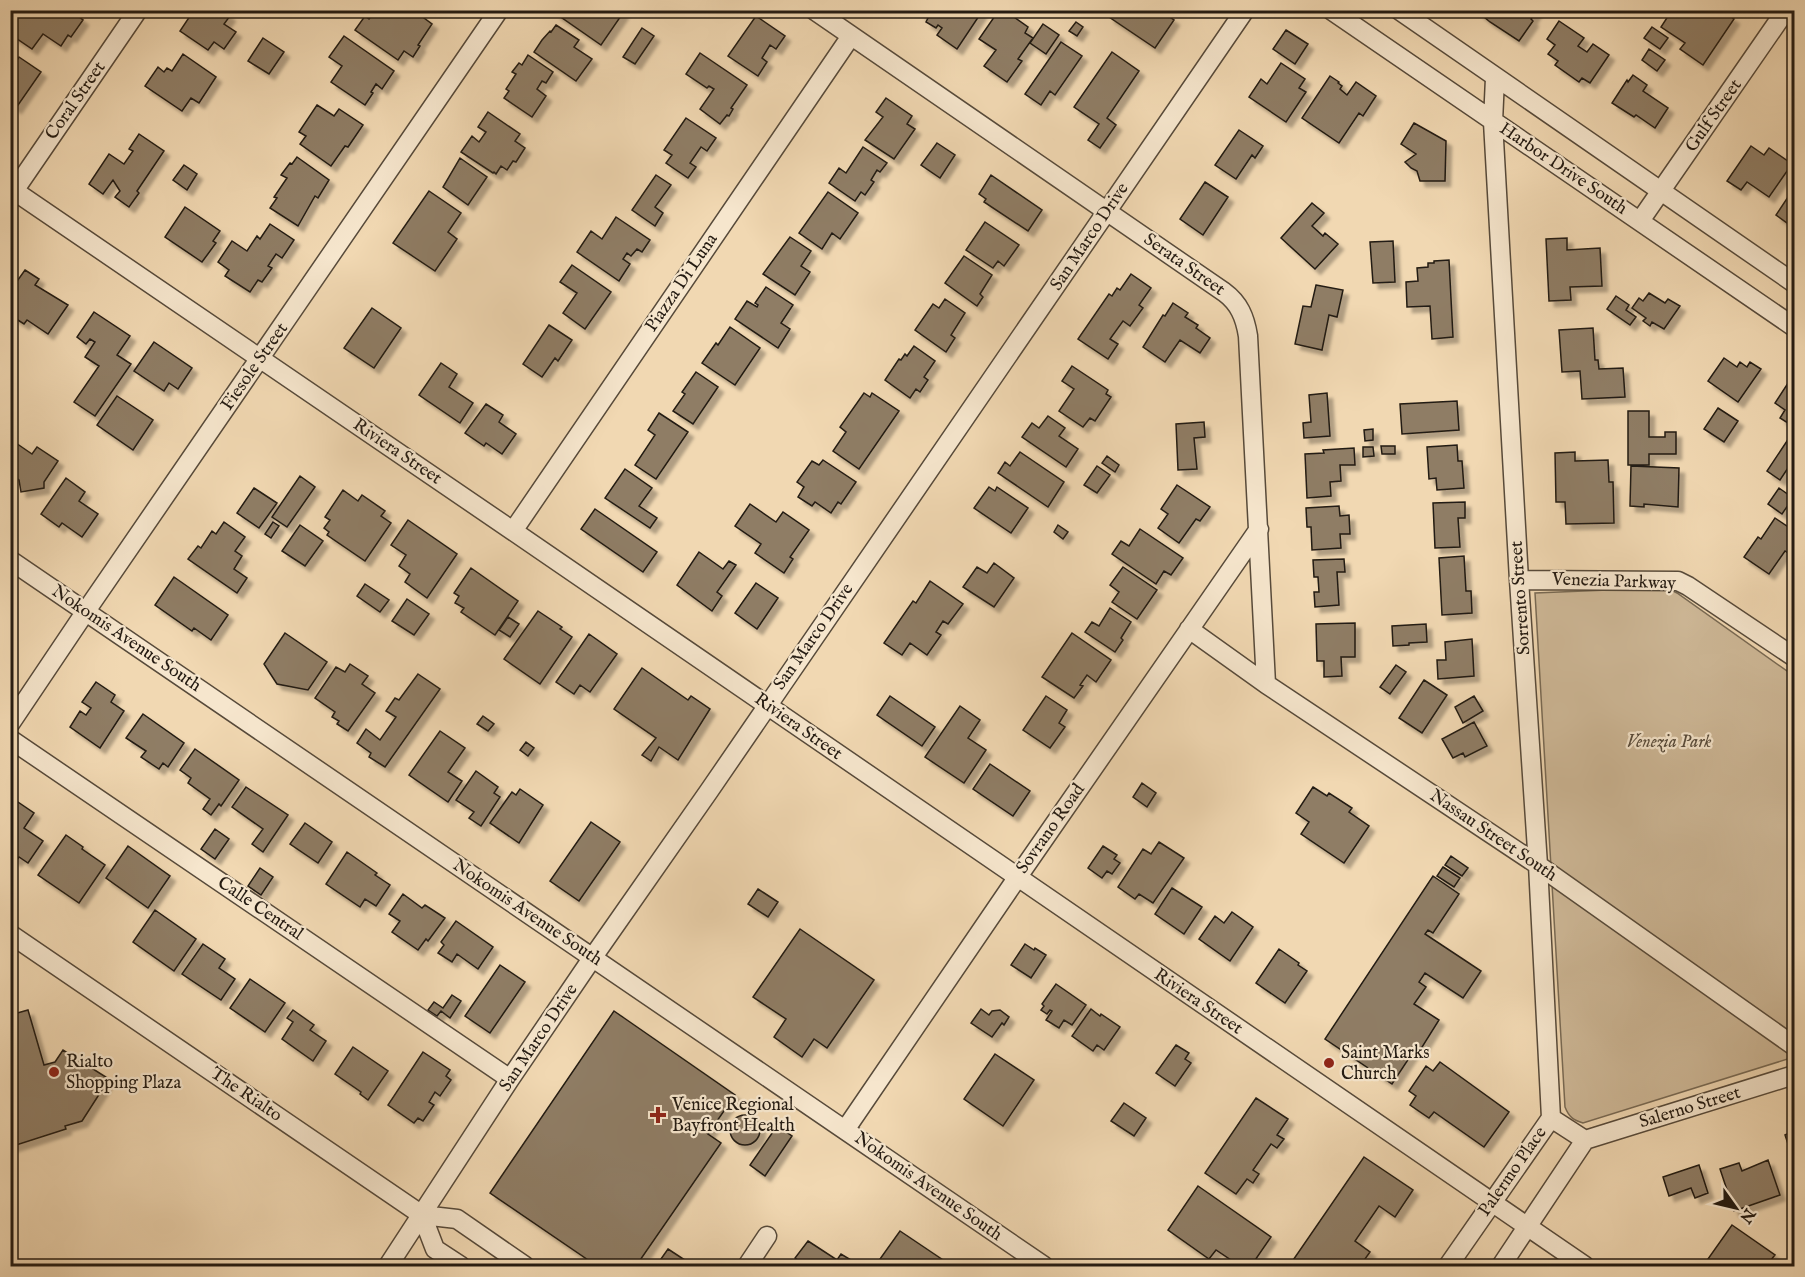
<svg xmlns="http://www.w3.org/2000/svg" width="1805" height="1277" viewBox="0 0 1805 1277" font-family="'IM FELL English',serif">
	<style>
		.green { fill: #ceb897; stroke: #796a54; stroke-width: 1.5 }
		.building { fill: #8f7d65; stroke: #241b12; stroke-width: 1.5; filter: url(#shadow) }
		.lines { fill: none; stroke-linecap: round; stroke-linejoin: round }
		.minor-casing { stroke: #574a3a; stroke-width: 21 }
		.minor { stroke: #f6e6cd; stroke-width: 18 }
		.poi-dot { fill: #8f2418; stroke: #f6e6cd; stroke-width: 2 }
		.labels { text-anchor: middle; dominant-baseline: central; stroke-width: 4.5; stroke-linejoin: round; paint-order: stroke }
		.street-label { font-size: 18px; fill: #241b12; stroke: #f6e6cd }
		.park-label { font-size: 18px; font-style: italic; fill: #574a3a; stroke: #f6e6cd }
		.poi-label { font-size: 18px; fill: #241b12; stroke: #f6e6cd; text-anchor: start }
	</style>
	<defs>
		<filter id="shadow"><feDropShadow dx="5.5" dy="5.5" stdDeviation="1.5" flood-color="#0004"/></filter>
	</defs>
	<rect width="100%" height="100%" fill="#f1d8b2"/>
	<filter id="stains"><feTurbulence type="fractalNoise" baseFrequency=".00333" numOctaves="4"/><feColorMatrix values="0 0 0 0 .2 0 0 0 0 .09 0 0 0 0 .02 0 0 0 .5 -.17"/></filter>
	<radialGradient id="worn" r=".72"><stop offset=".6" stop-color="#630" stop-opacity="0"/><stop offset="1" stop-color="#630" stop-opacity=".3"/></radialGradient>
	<!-- green -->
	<path class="green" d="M1657,588H1667L1677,593L1794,676V1057L1583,1123C1573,1120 1569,1117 1565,1107L1535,593Z"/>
	<!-- building -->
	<path class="building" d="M10,10H17L24,15L27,10H70L83,20L71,37L68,35L61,46L43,34L32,49L10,34Z
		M194,10H222L230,16L224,24L236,32L224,49L214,42L208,50L180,31Z
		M375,10H413L432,24L418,45L420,46L413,57L404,51L398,60L355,30L365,16L369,19Z
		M557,10H619L623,13L601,45L555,13Z
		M922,10H983L957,49L937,35L942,28L938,25L936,28L926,22L928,18L920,13Z
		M999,10H1004L1028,27L1025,33L1033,38L1018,59L1022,61L1007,82L984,66L996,50L979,39Z
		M1113,10H1159L1174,20L1155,48L1109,17Z
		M1479,10H1537L1531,19L1533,21L1519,41L1490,22L1478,12Z
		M1672,10H1721L1734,19L1703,65L1680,49L1685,43L1661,27Z
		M756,16L785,36L776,49L770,45L762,58L767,62L758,76L728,56Z
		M1559,21L1584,38L1578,46L1587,52L1593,44L1609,55L1590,83L1582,78L1579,82L1555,65L1558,61L1548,54L1555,45L1547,39Z
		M1076,22L1083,27L1077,36L1069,31Z
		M1043,24L1059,35L1046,54L1030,43Z
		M556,25L579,40L574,47L592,59L576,81L534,52L542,40L550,31L551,32Z
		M1652,27L1668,38L1660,49L1644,38Z
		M642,28L654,36L635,64L623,57Z
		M1286,30L1308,44L1295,64L1273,49Z
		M344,36L394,71L382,89L376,84L371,92L373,93L365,105L331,82L342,66L329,57Z
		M263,38L284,52L269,74L248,61Z
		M1061,42L1082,56L1055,95L1050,91L1041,105L1025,94Z
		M1649,49L1665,60L1657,71L1642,60Z
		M1112,52L1139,71L1107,118L1116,125L1100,148L1088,140L1099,124L1074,107Z
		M700,53L747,85L731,108L733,109L729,116L727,115L720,124L700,109L714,89L709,86L707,88L686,74Z
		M183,54L216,77L199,103L191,98L182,111L145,86L158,67L164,72L167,68L172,71Z
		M528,55L553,72L546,83L542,81L537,89L546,96L532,117L504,98L509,91L506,89L516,74L512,72L519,63L522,65Z
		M19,57L41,72L16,108L10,104V71Z
		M1281,63L1305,79L1299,88L1306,92L1286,122L1249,97L1261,79L1267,84Z
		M1633,75L1647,85L1643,91L1668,108L1655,128L1636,115L1634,117L1612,103L1627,80L1628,82Z
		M1330,76L1339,82L1338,83L1342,86L1340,89L1347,95L1356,82L1376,96L1363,116L1359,113L1339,143L1302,118Z
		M886,98L912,116L907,124L915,129L894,159L865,140L883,117L876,112Z
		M317,105L334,116L339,109L363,125L348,147L345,146L331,166L300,144L306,136L299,132Z
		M488,112L520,134L515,141L525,148L516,162L513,161L507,170L501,166L496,174L494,172L493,173L461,152L472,136L479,142L486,132L478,127Z
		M686,118L716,138L707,151L701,147L690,163L696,167L688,178L666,163L672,155L664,150Z
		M1414,123L1446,141L1445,181H1420L1417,171L1411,168L1405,162L1416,154L1401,144Z
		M1239,130L1263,146L1255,158L1252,155L1236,179L1215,165Z
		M139,134L164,151L137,191L139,193L129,207L115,197L120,191L113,180L103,194L89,184L109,154L124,164L133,151L129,149Z
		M937,143L955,155L940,178L921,165Z
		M1751,146L1764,155L1769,148L1792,164L1769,197L1747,182L1741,190L1727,181Z
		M863,147L887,163L880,172L877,170L871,180L874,182L865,195L861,192L855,201L829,183L839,168L846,173Z
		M297,157L329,180L318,198L315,196L298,226L270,208L277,198L274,197L287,178L281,175L290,163L292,164Z
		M460,158L487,177L468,205L443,187Z
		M184,165L197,174L187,190L173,180Z
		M656,175L671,185L655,207L663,213L655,226L632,210Z
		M991,175L1042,210L1028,231L984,202L986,199L979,194Z
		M1205,182L1228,197L1203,235L1180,219Z
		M1794,188V228L1776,215Z
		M429,191L461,213L448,232L457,239L435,271L393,243Z
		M828,192L858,213L840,239L832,233L822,249L799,233Z
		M1312,203L1324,213L1312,226L1323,236L1325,233L1338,244L1315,269L1281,238Z
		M185,207L220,231L213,241L216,243L202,262L165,237Z
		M616,217L650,240L642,252L637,249L631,256L627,253L623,259L630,264L619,281L577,252L591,231L602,239Z
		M985,222L1019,245L1004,266L998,261L993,268L966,250Z
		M270,224L294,240L282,258L276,254L268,266L272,268L262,282L258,280L250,292L225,276L229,270L218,262L232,241L247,251L257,236L260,239Z
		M790,237L811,251L801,266L810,272L795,295L763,274Z
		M1567,238V250L1600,248L1602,286L1570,287L1571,300L1549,301L1546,239Z
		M1393,241L1395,282L1373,283L1370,242Z
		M964,256L992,275L980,294L983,297L977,306L945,283Z
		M1449,260L1453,337L1432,339L1430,306L1407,307L1406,282L1418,281L1417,268L1428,267V263H1434V261Z
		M572,265L611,292L585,329L563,313L577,293L560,282Z
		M25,270L39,279L35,285L68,305L48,334L27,320L24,324L10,315V291Z
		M1131,274L1151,288L1139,305L1143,308L1130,326L1123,321L1110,339L1118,344L1108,359L1078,339L1109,294L1112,296L1117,288L1120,290Z
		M1316,285L1343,290L1337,317L1329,315L1322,350L1295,344L1303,306L1311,307Z
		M766,287L793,305L781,323L790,329L778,348L735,319L747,301L757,307L758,305L755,303Z
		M1649,293L1665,303L1668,299L1680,306L1664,329L1652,322L1650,326L1643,321L1646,318L1632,308L1639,298L1643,301Z
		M1616,296L1629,305L1626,310L1636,317L1630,325L1607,309Z
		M945,299L965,313L951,335L955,338L946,352L915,330L933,304L939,308Z
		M1173,303L1188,313L1185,317L1198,325L1196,328L1210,338L1200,353L1180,340L1165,362L1143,347L1163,315L1165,316Z
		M372,308L401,328L374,368L344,348Z
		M94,312L130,336L117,355L131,364L95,416L74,402L99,366L85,357L95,342L90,339L86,344L77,337Z
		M549,325L572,340L558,361L555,358L542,377L523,364Z
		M730,327L760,348L735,385L702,363L716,343L718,345Z
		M1593,328L1595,360H1598L1599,369L1623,368L1625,397L1582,399L1580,371L1562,372L1559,330Z
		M154,342L192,368L178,389L169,383L164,391L134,371Z
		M914,346L935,361L924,377L928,380L920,392L916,389L910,398L885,380L899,359L901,360L905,354L907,356Z
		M1724,358L1737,367L1740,362L1747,367L1750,362L1761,369L1738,402L1708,381Z
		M441,363L457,374L449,387L473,403L460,423L419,395Z
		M1072,366L1108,390L1106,394L1111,397L1095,421L1090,418L1083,427L1059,411L1074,389L1062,381Z
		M696,372L718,387L693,424L673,411L685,394L682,392Z
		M1790,380L1794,383V427L1780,418L1785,410L1775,403Z
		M864,393L870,397L872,393L899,411L859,469L833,451L846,432L840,427Z
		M1327,393L1330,436L1304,438L1303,423L1311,422L1309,395Z
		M117,396L153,420L133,450L97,425Z
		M1457,401L1459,430L1402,434L1400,404Z
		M486,404L503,415L499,422L516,434L502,454L486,443L484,446L465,433Z
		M1718,408L1738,421L1724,442L1704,429Z
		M1628,411H1649V437H1665V432H1676V454H1649V465H1628Z
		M659,413L688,432L656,479L635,465L655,435L648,430Z
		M1048,416L1065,428L1059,436L1078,449L1066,467L1022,437L1032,423L1039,428Z
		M1204,422L1205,437L1194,438L1197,469L1178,470L1176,424Z
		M1373,429V440L1365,441L1364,430Z
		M1793,432L1794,433V459L1780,480L1767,471Z
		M13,441L32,454L37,447L58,461L44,482V488L21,492L19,480L10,474V444Z
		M1457,445L1458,461H1462L1464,488L1437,490L1436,478L1429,479L1427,447Z
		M1381,446H1395V454H1382Z
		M1363,447H1373L1374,456L1363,457Z
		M1354,448L1355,465H1340L1341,481L1330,482L1331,496L1307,498L1305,454L1324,453L1323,450Z
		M1020,452L1064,482L1048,507L998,473L1005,462L1010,466Z
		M1575,452V461L1608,460L1609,482H1613L1614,523L1566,524L1565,502H1556L1555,453Z
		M1107,456L1119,465L1115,472L1102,463Z
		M823,460L856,482L841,504L838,502L831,513L815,502L812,506L798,497L804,487L797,482L812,461L819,465Z
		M1097,466L1110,475L1097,493L1084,485Z
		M1631,466L1679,468L1678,507L1644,504V507L1630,506Z
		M625,469L652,488L639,506L657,518L650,528L605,498Z
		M300,476L315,487L287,527L272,517Z
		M66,478L85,492L79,501L98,514L82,537L62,523L59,527L41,514Z
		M1177,485L1210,507L1200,521L1196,519L1179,543L1158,528L1168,514L1161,509Z
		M989,487L995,491L997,487L1028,508L1011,533L974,508Z
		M254,488L277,503L259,528L237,513Z
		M1779,488L1793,498L1782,514L1768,504Z
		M343,490L358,501L362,495L385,511L381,516L391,523L365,561L327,535L329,532L324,528L330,520L325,517Z
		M1465,502V518H1458L1460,547L1435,548L1433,503Z
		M750,504L776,522L783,512L809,530L790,557L793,559L784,573L755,553L761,544L735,526Z
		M1339,506L1340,516L1349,515L1350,534H1340L1341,548L1312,550L1311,527H1307L1306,508Z
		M595,509L657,552L643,572L581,529Z
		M1775,518L1794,531V549L1791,555L1785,551L1769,574L1744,557L1758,537L1761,539Z
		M408,520L457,554L427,598L405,582L410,574L399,566L406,555L391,545Z
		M224,522L245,537L235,551L242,556L234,569L247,578L237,593L188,559L198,546L201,548L212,531L216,534Z
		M273,522L279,526L271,538L265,534Z
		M300,525L323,541L305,566L282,551Z
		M1058,525L1068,532L1063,539L1054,532Z
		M1140,529L1183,558L1171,575L1164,571L1156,584L1112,554L1121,541L1129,546Z
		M699,552L723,569L729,561L736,565L717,592L722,596L712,611L677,585Z
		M1464,556L1466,591H1471L1472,613L1442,615L1439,558Z
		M1344,559L1345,572H1337L1339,605L1315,607L1314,592H1319L1318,577H1314L1313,560Z
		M994,563L1014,578L994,607L963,587L977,567L987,573Z
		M1123,567L1157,590L1137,619L1112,602L1119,592L1110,585Z
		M471,568L518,601L495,635L461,612L464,608L455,603L459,596L454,593Z
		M174,577L228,615L211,640L194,628L192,631L155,605Z
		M930,581L963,604L948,624L943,621L936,632L941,635L927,655L910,643L902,655L884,643L913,601L916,603Z
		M756,583L778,598L757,629L735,613Z
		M365,584L389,600L380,612L357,596Z
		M407,599L429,614L414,635L392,621Z
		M1110,608L1131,622L1121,638L1123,640L1115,652L1085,632L1092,622L1099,626Z
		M538,611L562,627L560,629L572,637L540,684L504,659Z
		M508,617L519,624L510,637L499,630Z
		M1355,623V657H1341L1342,676L1324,677V661H1317L1316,624Z
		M1426,624L1427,642L1409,643V645L1393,646L1392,626Z
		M285,633L327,662L308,690L277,684L264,664Z
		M1072,633L1111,660L1096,682L1087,675L1080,685L1083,686L1074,698L1042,677Z
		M589,634L617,654L590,692L580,685L574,694L556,682Z
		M1472,639L1474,676L1438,679L1437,660H1446L1445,642Z
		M350,664L368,676L362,684L375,693L348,731L337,724L339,721L332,717L335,712L315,698L336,667L345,672Z
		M1396,665L1406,672L1390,694L1380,687Z
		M642,668L688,700L691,696L710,709L678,760L659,747L651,761L642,755L656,738L614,709Z
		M418,674L440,689L385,767L369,757L371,753L357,743L366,729L380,740L396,717L386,711L395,698L399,700Z
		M1424,680L1447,695L1422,733L1399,718Z
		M96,682L115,695L111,702L124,711L100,748L70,727L80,711L86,715L91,708L82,702Z
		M890,696L935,727L922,746L877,715Z
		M1046,696L1067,710L1059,723L1065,727L1050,748L1023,730Z
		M1474,696L1483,711L1463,723L1455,707Z
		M960,706L980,720L968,738L986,750L964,783L925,757Z
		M143,714L184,743L168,767L163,763L159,769L141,757L146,751L126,738Z
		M483,716L494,724L488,731L477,724Z
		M1474,722L1487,746L1465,757L1463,753L1453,758L1442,739Z
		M440,731L465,748L448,772L462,781L448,802L409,775Z
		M526,742L534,748L528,756L520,750Z
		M195,749L239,780L221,806L219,804L211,815L203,809L210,799L188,783L191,778L180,770Z
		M990,764L1030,791L1013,816L973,789Z
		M476,771L498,787L494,793L500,797L481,826L469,818L474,812L456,800Z
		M1142,783L1156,793L1147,807L1133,797Z
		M246,787L288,815L263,852L252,844L263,829L232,807Z
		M1313,787L1327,796L1329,793L1352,808L1349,812L1369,826L1344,863L1301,834L1309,822L1296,813Z
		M520,789L543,805L519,843L490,823L512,792L516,795Z
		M12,798L34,813L24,828L43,841L28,863L19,857L16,861L10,857V801Z
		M591,822L620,842L579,901L550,881Z
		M305,823L332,842L318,863L290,844Z
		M215,829L229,839L215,859L201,849Z
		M66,835L83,847L82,849L105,865L79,903L38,875Z
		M1159,842L1184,858L1153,903L1139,894L1135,899L1118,887L1143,849L1151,854Z
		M128,846L170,876L148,908L106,878Z
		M1103,846L1117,855L1114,859L1120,863L1112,874L1107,871L1102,878L1088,868Z
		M347,852L377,873L375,875L390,885L376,906L365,899L360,907L326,884Z
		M1451,856L1468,868L1462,876L1445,865Z
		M1443,867L1460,878L1454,887L1437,876Z
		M260,868L273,877L261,895L248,886Z
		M1433,876L1459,894L1433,933L1428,930L1425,934L1481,971L1463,998L1425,973L1419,982L1426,987L1414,1004L1439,1020L1419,1052L1415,1049L1392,1084L1325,1039Z
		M1172,888L1202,907L1184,934L1155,914Z
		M758,889L778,902L768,917L748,904Z
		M403,894L422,908L425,905L445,918L428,941L426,939L418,950L392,932L400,921L389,914Z
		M155,910L196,939L174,971L133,942Z
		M1232,912L1253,927L1230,961L1199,939L1215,916L1224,923Z
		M456,921L493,947L478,969L457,954L452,962L438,953L444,945L441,942Z
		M800,929L874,980L827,1048L814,1039L802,1057L774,1037L786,1019L753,997Z
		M203,944L225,959L219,968L235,979L221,1000L182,974Z
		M1025,944L1034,950L1035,948L1046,955L1031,978L1011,965Z
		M1279,949L1299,963L1298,965L1307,971L1285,1003L1256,983Z
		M500,965L525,982L490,1033L465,1016Z
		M250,979L285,1003L265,1032L230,1008Z
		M1056,984L1086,1005L1072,1025L1064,1020L1059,1028L1046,1020L1052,1011L1050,1010L1047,1014L1041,1010L1044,1006L1042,1004Z
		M452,995L461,1001L450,1018L441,1011L437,1016L428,1010L434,1002L443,1008Z
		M981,1009L989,1015L992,1011L1000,1010L1009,1017L1004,1025L1002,1023L992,1037L971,1023Z
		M1091,1009L1100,1016L1101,1014L1120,1027L1104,1050L1097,1045L1093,1051L1072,1036Z
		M28,1010L44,1065L55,1062L63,1050L109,1079L82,1121L65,1126L66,1129L10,1147V1015Z
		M293,1010L314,1025L310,1030L326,1041L313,1061L282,1039L293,1022L287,1018Z
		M614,1011L735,1095L708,1134L721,1143L636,1266H597L490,1193Z
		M1176,1045L1189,1053L1185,1059L1191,1063L1175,1086L1156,1073Z
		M353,1047L388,1071L368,1100L360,1094L361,1092L335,1074Z
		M423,1052L450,1070L446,1076L451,1080L440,1096L435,1092L429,1102L434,1105L423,1121L418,1118L414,1123L388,1105Z
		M995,1054L1034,1080L1003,1126L964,1099Z
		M1440,1062L1509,1112L1484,1147L1434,1112L1429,1118L1410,1105L1416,1096L1409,1091L1426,1066L1433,1071Z
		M1256,1098L1288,1119L1277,1135L1284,1139L1277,1148L1271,1144L1253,1170L1259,1174L1253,1183L1247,1179L1236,1194L1205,1173Z
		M1124,1103L1146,1118L1134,1136L1111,1121Z
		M730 1130a15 15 0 1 1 30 0a15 15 0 1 1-30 0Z
		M777,1126L792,1136L765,1176L750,1165Z
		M1794,1131V1145L1789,1147L1785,1135Z
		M1364,1157L1413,1190L1395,1217L1379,1206L1355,1241L1370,1252L1360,1266H1289Z
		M1768,1160L1780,1195L1734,1211L1720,1169L1739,1163L1742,1171Z
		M1699,1165L1708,1193L1695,1198L1691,1188L1669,1196L1663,1177Z
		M1198,1186L1271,1237L1251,1266H1240L1216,1250L1209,1259L1168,1230Z
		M1732,1225L1775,1255L1766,1266H1703Z
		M900,1231L952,1266H875Z
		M808,1241L837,1260L841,1254L861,1266H795L799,1261L795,1258Z
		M668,1249L694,1266H656Z"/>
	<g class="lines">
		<!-- minor casing -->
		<g class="minor-casing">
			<path id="minor" d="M814,10L1224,292C1239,303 1245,317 1248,336L1266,684
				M1331,10L1794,327
				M1399,10L1794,283
				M1495,78L1493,122L1519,580L1538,865L1551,1118
				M10,188L513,531L1585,1266
				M14,191L138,10
				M1640,221L1786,10
				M513,531L851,36
				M10,560L1044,1266
				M1519,580L1678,581L1688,586L1794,657
				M1189,629L1266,684L1538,865L1794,1046
				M10,724L86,611L499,10
				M10,739L510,1079
				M10,934L422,1215L457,1219L525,1266
				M845,1130L1017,878L1259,529
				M1585,1140L1794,1075
				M422,1215L435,1249L461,1266
				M388,1266L510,1079L593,957L709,791L1245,10
				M747,1266L767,1236
				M1448,1266L1551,1118
				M1501,1266L1585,1140L1551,1118"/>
		</g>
		<!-- minor -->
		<use href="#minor" class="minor"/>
	</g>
	<!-- markers -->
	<g class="poi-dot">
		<circle cx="1329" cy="1063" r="6"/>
		<circle cx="54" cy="1072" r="6"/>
		<path d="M655 1106h6v6h6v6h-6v6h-6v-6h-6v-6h6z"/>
	</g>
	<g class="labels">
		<!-- street labels -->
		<g class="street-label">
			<text transform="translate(76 101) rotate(-55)">Coral Street</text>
			<text transform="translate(1714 116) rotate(-55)">Gulf Street</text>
			<text transform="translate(1563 169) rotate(34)">Harbor Drive South</text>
			<text transform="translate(1090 237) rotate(-56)">San Marco Drive</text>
			<text transform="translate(1184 265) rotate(35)">Serata Street</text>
			<text transform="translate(682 283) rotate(-56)">Piazza Di Luna</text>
			<text transform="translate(255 367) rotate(-55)">Fiesole Street</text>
			<text transform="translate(397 452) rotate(34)">Riviera Street</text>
			<text transform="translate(1614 582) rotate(2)">Venezia Parkway</text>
			<text transform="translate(1521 598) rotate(-94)">Sorrento Street</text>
			<text transform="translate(814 637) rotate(-55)">San Marco Drive</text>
			<text transform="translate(126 639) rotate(34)">Nokomis Avenue South</text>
			<text transform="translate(798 727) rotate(35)">Riviera Street</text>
			<text transform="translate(1051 829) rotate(-55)">Sovrano Road</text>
			<text transform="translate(1493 836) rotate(34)">Nassau Street South</text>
			<text transform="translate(260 909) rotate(34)">Calle Central</text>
			<text transform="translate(527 913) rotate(34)">Nokomis Avenue South</text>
			<text transform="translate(1198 1002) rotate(34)">Riviera Street</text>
			<text transform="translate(539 1038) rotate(-56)">San Marco Drive</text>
			<text transform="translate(246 1095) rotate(34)">The Rialto</text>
			<text transform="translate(1690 1108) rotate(-17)">Salerno Street</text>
			<text transform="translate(1513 1172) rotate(-55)">Palermo Place</text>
			<text transform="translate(928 1187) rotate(35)">Nokomis Avenue South</text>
		</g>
		<!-- park labels -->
		<g class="park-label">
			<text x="1669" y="742">Venezia Park</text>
		</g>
		<!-- poi labels -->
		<g class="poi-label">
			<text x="1341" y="1053">Saint Marks<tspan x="1341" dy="21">Church</tspan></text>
			<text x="66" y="1062">Rialto<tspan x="66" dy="21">Shopping Plaza</tspan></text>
			<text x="672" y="1105">Venice Regional<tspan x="672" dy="21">Bayfront Health</tspan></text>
		</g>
	</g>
	<!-- margin -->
	<rect width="1805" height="1277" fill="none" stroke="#f1d8b2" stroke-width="36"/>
	<rect x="12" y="12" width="1781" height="1253" fill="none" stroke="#241b12" stroke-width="3"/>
	<rect x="18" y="18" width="1769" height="1241" fill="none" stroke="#241b12" stroke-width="1.5"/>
	<!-- north arrow -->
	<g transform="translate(1736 1208) rotate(124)" stroke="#f6e6cd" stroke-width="4.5" paint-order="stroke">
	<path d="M0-4.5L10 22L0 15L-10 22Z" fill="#241b12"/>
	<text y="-9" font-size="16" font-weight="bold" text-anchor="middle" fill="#241b12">N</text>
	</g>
	<rect width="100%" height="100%" filter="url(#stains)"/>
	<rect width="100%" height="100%" fill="url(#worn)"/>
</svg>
